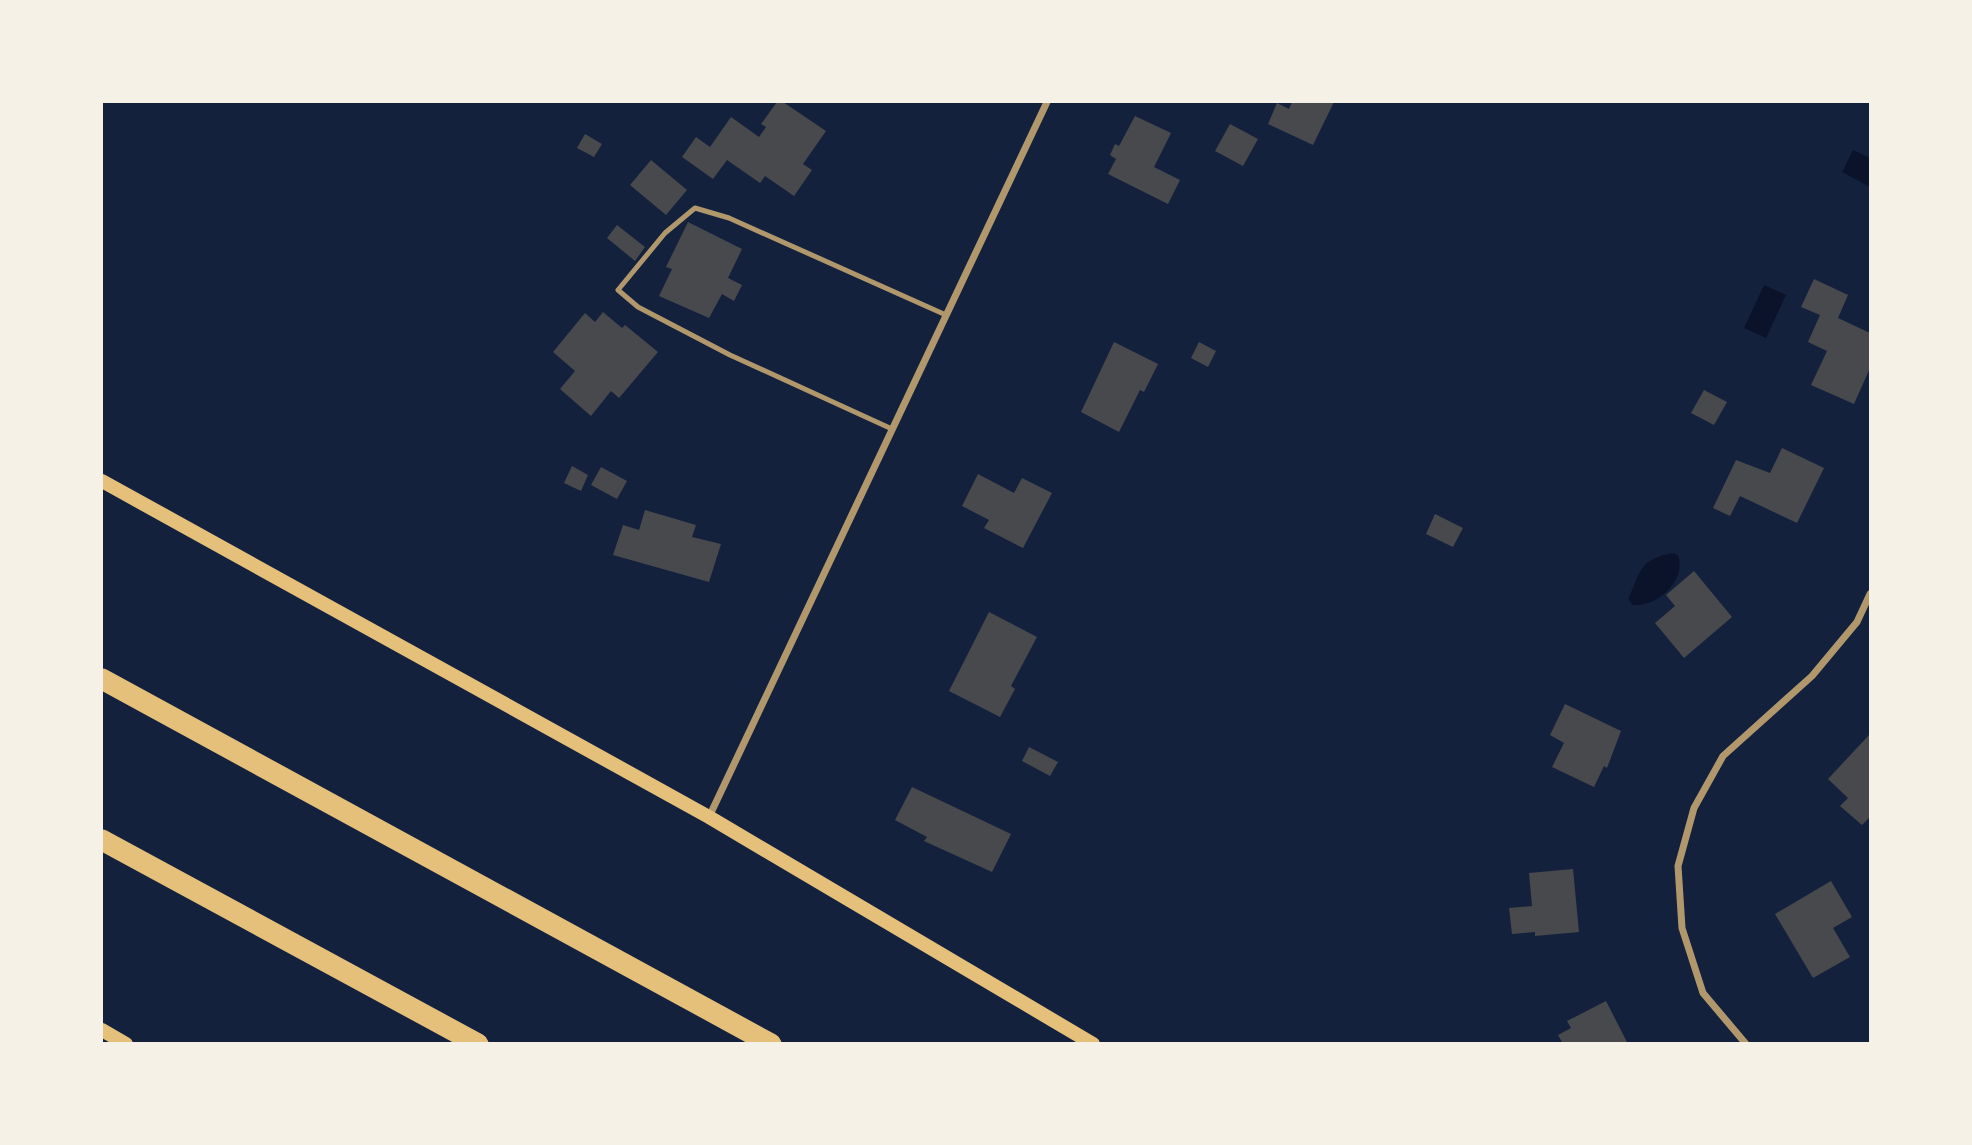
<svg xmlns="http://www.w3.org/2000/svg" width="1972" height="1145" viewBox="0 0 1972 1145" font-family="'Fira Sans',sans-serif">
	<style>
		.water { fill: #0b132b }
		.building { fill: #48494c }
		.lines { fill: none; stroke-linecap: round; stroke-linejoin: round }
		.service { stroke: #b1986c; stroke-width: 5 }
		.minor { stroke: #b1986c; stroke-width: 7 }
		.secondary { stroke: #e5c07b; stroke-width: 14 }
		.motorway { stroke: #e5c07b; stroke-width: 21 }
	</style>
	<rect width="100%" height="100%" fill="#14213d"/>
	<!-- water -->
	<path class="water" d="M1853,150L1870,158V187L1842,172Z
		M1764,285L1786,295L1766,338L1744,328Z
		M1673,553L1678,555C1687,581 1657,607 1633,605L1628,599C1642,571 1637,560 1673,553Z"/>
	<!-- building -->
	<path class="building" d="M777,102H783L826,131L803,164L812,170L794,196L765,176L760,183L727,160L713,179L682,157L696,137L710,147L731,117L759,137L766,127L761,124Z
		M1292,102H1334L1313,145L1268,124L1277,103L1289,109Z
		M1135,116L1171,133L1154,167L1180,180L1168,204L1108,174L1116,159L1110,155L1115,144L1119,146Z
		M1230,124L1258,139L1243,166L1215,151Z
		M585,134L602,144L594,157L577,148Z
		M651,160L687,190L666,215L630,185Z
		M688,222L742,249L728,278L742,285L734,301L722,294L709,318L659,296L672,269L666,267Z
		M617,225L645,247L635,261L607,238Z
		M1814,279L1848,295L1838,318L1870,333V368L1854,404L1811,385L1827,351L1808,342L1820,315L1801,307Z
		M603,312L622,328L625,325L658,352L619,398L611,391L591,416L560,389L575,371L553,352L585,313L595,322Z
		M1114,342L1158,364L1144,392L1140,390L1119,432L1081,412Z
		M1199,342L1216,351L1208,367L1191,358Z
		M1704,390L1727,402L1714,425L1691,413Z
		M1782,448L1824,468L1797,523L1740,496L1730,516L1713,508L1736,460L1770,473Z
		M572,466L588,475L581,491L564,483Z
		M601,467L627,481L617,499L591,485Z
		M978,474L1014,493L1022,478L1052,493L1023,548L984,528L989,520L962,506Z
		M645,510L696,525L692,537L721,544L709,582L613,555L623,525L639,530Z
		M1435,514L1463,528L1453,547L1426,534Z
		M1694,571L1732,617L1684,658L1655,623L1675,606L1666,595Z
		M989,612L1037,637L1011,686L1015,689L1000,717L949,691Z
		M1565,704L1621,731L1607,768L1604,766L1594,787L1552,767L1564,743L1550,735Z
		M1869,735L1870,817L1862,825L1840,806L1848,798L1828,779Z
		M1029,747L1058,762L1050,776L1022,761Z
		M912,787L1011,834L992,872L924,841L927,837L895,820Z
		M1573,869L1579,932L1535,936V932L1512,934L1509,908L1532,906L1529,873Z
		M1831,881L1852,917L1833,928L1850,957L1813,978L1775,914Z
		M1606,1001L1628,1044H1563L1558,1035L1571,1028L1567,1021Z"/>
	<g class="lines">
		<!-- service -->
		<path class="service" d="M892,429L730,355L638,307L618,290L665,233L695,208L729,218L946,315"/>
		<!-- minor -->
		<path class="minor" d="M709,817L1047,102
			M1746,1044L1703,993L1682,928L1678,866L1694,808L1723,756L1812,676L1857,622L1870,594"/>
		<!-- secondary -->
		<path class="secondary" d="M102,481L709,817L1093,1044
			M102,1030L126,1044"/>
		<!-- motorway -->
		<path class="motorway" d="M102,679L771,1044
			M102,840L478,1044"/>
	</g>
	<!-- border -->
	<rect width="1972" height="1145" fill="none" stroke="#f6f1e7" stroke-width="206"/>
</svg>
